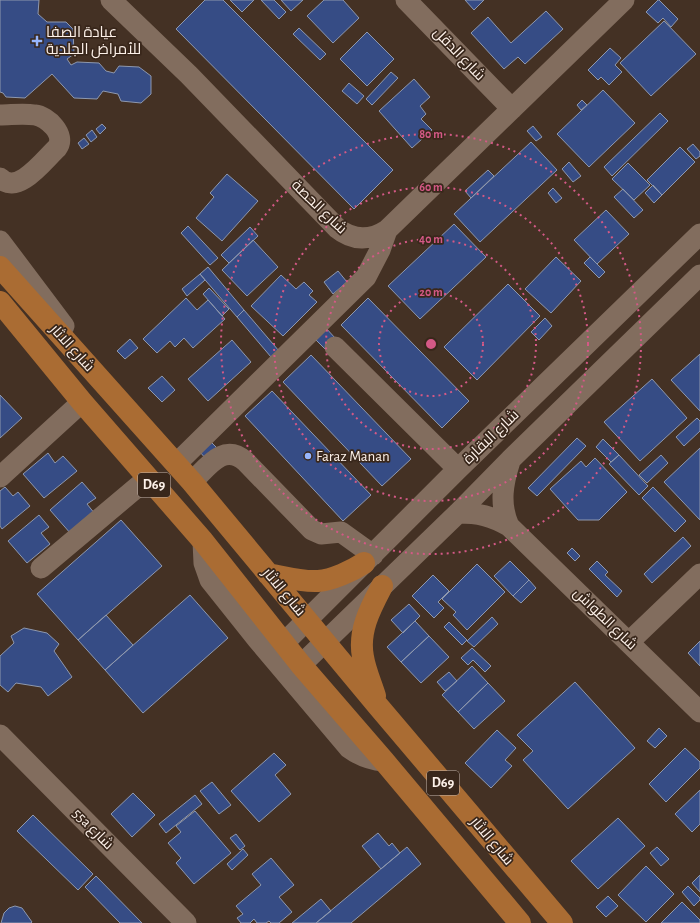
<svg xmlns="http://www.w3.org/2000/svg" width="700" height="923" viewBox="0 0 700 923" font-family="'Alegreya Sans',Cairo,sans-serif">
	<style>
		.building { fill: #364c85; stroke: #8e98ae }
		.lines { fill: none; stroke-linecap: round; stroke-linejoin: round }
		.minor { stroke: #826d5e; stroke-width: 21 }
		.major { stroke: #aa6c33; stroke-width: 22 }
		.ring { fill: none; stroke: #d45986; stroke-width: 2; stroke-dasharray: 2 4 }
		.poi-dot { fill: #97b6fd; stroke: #39271b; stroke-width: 1.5 }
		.labels { text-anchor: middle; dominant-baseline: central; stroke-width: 3.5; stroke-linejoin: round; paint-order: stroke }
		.shield { fill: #39271b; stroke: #c2b4ab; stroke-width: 1 }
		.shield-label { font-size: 14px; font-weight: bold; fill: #fdf1e9 }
		.poi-label { font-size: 15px; fill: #fdf1e9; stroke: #39271b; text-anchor: start }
		.street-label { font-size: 15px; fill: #fdf1e9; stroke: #39271b }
		.centre { fill: #d45986; stroke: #39271b; stroke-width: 2 }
		.ring-label { font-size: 12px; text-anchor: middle; font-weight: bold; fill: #d45986; stroke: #39271b; stroke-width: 3.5; stroke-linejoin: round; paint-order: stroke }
	</style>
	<rect width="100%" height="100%" fill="#443124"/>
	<!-- building -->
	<path class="building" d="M0,0H39L38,14L47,22H66L73,29L74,54L67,59L71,65L77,62L99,63L106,71L114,73L119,66L139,67L151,76V94L141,103L121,101L118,94L103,91L97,99L74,98L52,74L25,98L6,97L3,93L0,92Z
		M205,0H223L393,170L354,209L176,29Z
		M230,0H254L242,12Z
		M261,0H274L286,12L279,19Z
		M281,0H303L291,11Z
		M324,0H343L359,18L333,43L307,16Z
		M465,0H484L474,10Z
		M658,0H659L678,19L671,27L663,18L658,23L646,12Z
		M546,11L563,29L525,64L518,57L504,69L471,33L488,17L511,43Z
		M664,21L696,54L651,96L620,63Z
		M299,28L326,54L320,60L293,34Z
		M367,32L394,59L367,86L340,59Z
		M610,48L621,58L615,65L622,72L609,85L601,77L598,80L588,70Z
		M391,72L398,78L372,105L366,99Z
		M414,79L430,97L420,106L426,114L421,119L432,130L412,148L379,111Z
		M349,83L364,96L357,104L342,91Z
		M603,90L635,123L589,167L557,134Z
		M582,100L587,105L581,110L577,105Z
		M660,113L668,121L612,176L604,167Z
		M102,124L106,128L100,134L96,129Z
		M533,126L542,137L536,141L527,131Z
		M92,130L97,137L91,142L86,135Z
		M84,138L89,144L82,149L78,143Z
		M531,142L557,170L480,242L454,214Z
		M693,144L700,152V156L696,159L687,149Z
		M680,147L695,162L662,195L647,180Z
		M569,162L581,176L573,182L562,169Z
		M628,163L650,185L634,200L612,179Z
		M488,170L494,176L471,198L465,191Z
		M227,174L258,201L222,241L196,218L214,197L210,193Z
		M653,185L662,195L654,203L645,193Z
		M553,188L562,198L556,203L548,193Z
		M623,189L643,210L634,218L614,197Z
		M606,210L629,234L597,264L574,240Z
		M454,224L486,257L420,319L388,286Z
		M188,226L218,258L210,265L181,233Z
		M250,227L258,236L229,263L221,255Z
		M253,240L278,267L247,296L222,270Z
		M556,257L581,281L551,313L525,289Z
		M590,257L605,272L599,278L584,263Z
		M208,267L244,310L237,317L200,274Z
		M338,271L347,282L333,294L324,282Z
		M200,274L205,280L187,296L182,289Z
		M281,275L296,289L304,282L313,291L309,295L317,302L283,336L251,306Z
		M508,284L540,316L477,380L444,347Z
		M209,288L229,309L222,316L203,294Z
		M186,298L197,310L208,300L225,319L193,348L184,338L175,347L170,341L157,353L143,339Z
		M368,298L469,401L442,428L341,325Z
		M244,310L279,351L271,357L237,317Z
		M545,318L552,326L539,340L531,332Z
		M325,327L336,339L325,349L314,338Z
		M130,339L138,348L125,359L117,351Z
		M232,340L251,362L208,401L188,379Z
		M700,354V411L671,380Z
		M311,355L411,459L382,486L283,382Z
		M162,376L175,390L162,402L148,388Z
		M652,379L687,418L640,461L604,422Z
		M272,391L371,495L343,521L245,416Z
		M0,395L22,418L0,438Z
		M697,418L700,421V431L684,446L676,437Z
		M577,438L586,446L537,496L528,488Z
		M603,439L619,455L611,462L596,447Z
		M209,440L218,449L207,460L199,451Z
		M700,448V520L664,482Z
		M48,453L55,463L63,456L77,471L44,498L23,474Z
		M619,455L648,486L639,495L609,464Z
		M661,455L668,463L647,483L639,475Z
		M595,458L627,492L599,520H578L550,489L581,461L586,467Z
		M82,482L96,498L87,504L95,514L71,534L50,510Z
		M5,487L13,496L18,492L30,506L2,529L0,526V491Z
		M653,487L686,521L675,532L642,498Z
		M39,515L49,527L41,533L50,544L27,563L8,541Z
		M121,520L162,566L78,640L37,594Z
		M683,537L691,546L652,583L644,574Z
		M572,548L580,556L575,561L567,553Z
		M510,561L529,580L513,596L494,576Z
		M597,561L608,572L605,575L622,591L617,597L589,569Z
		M477,564L505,592L467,630L453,615L456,612L442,599Z
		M433,575L449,591L438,602L444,608L434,618L412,596Z
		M529,580L536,588L521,603L513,596Z
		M190,595L228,638L143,713L105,670Z
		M409,604L420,616L403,633L391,620Z
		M106,615L133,645L105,670L78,640Z
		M492,617L498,624L474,647L467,641Z
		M415,621L429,636L401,662L387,647Z
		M449,622L467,640L462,645L444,627Z
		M24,628L47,633L59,644L54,651L72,677L48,696L41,687L16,683L8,692L0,685V656L14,643L11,636Z
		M429,636L449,657L421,683L401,662Z
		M700,641V666L688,653Z
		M472,648L491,666L485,672L473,660L468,665L461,658Z
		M472,666L488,683L458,712L442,695Z
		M449,672L457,681L445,691L437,682Z
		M575,682L635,748L568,809L523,760L533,751L517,735Z
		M488,683L505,701L474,729L458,712Z
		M659,728L667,736L655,748L647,741Z
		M497,730L516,748L505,760L512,766L491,788L465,763Z
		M685,748L700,762V768L666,802L649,784Z
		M274,753L286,765L275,775L291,794L259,822L231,791Z
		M212,782L231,805L219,814L200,791Z
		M700,790V824L692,832L675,814Z
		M133,793L155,815L132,837L111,814Z
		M195,795L202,804L166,833L159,824Z
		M195,811L231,853L194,884L176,863L181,858L168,843L181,832L176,826Z
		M33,815L93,874L78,890L17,831Z
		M618,818L645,846L598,889L571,861Z
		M378,833L389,846L392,843L400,853L381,869L362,846Z
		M236,834L245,846L240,850L230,838Z
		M407,847L421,864L351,923H316Z
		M657,847L669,859L661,866L650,853Z
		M243,849L248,855L232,870L227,864Z
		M271,858L294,885L279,897L292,912L279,923H271L269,921L266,923H257L254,919L250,923H241L237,918L243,914L236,906L261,885L252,874Z
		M646,866L674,894L646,922L618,895Z
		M700,875V892L692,883Z
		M96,876L142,923H120L85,887Z
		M688,886L700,898V900L694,906L682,892Z
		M608,896L618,906L606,917L596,907Z
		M321,899L331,911L316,923H292Z
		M682,902L700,920V923H661Z
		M15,906L22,908L32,922L31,923H1L4,913L9,908Z"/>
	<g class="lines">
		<!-- minor -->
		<path class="minor" d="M111,0L189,75L337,228C353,241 370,241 387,230L624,0
			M406,0L512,109
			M0,115C11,115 23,113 35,115C47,116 67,135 57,148C44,160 18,196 0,178
			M0,241L64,326
			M335,347L458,469
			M176,464L366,277L380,250L387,230
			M0,477L82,402
			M192,482C207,468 223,442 245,461L312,530L321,534L341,532L373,555
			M458,513C479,513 491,516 509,526L700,712
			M509,526C499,504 503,483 510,461
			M203,541L204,563L210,580L257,639L349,748C360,756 371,760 384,761
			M41,568L148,478
			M629,642L700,574
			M284,643L458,469L700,234
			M301,665L458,513L510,460L700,275
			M0,735L186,923"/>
		<!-- major -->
		<path class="major" d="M0,267L192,482L378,706L562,923
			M0,302L82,402L203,541L301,665L384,761L520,923
			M268,574C284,577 302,582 318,581C332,580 352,571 364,563
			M375,696C371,683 365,670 363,657C358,631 370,609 382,586"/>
	</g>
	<!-- distance rings -->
	<g class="ring">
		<circle cx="431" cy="344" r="52"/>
		<circle cx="431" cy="344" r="105"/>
		<circle cx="431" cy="344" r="157"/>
		<circle cx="431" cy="344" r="210"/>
	</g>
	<!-- markers -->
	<g class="poi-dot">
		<path d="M35 35h4v4h4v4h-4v4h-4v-4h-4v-4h4z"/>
		<circle cx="308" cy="456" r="4"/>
	</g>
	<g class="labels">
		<!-- shield labels -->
		<g class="shield">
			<rect x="138" y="473" width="32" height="24" rx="3"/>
			<rect x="427" y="771" width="32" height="24" rx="3"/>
		</g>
		<g class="shield-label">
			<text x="154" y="485">D69</text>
			<text x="443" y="783">D69</text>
		</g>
		<!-- poi labels -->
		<g class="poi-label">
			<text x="46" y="32">عيادة الصفا<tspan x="46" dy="17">للأمراض الجلدية</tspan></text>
			<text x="316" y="456">Faraz Manan</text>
		</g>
		<!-- street labels -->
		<g class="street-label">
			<text transform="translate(459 54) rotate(46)">شارع الدقل</text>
			<text transform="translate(319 207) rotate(44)">شارع الحصة</text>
			<text transform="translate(72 348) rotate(48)">شارع الاثار</text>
			<text transform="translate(491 437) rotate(-44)">شارع البقارة</text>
			<text transform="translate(284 592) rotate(50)">شارع الاثار</text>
			<text transform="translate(605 619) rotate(44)">شارع الطواش</text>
			<text transform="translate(93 829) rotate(45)">55a شارع</text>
			<text transform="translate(492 841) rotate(50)">شارع الاثار</text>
		</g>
	</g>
	<circle cx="431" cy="344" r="6" class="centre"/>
	<g class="ring-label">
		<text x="431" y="138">80 m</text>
		<text x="431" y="191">60 m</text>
		<text x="431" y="243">40 m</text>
		<text x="431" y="296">20 m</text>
	</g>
</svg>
